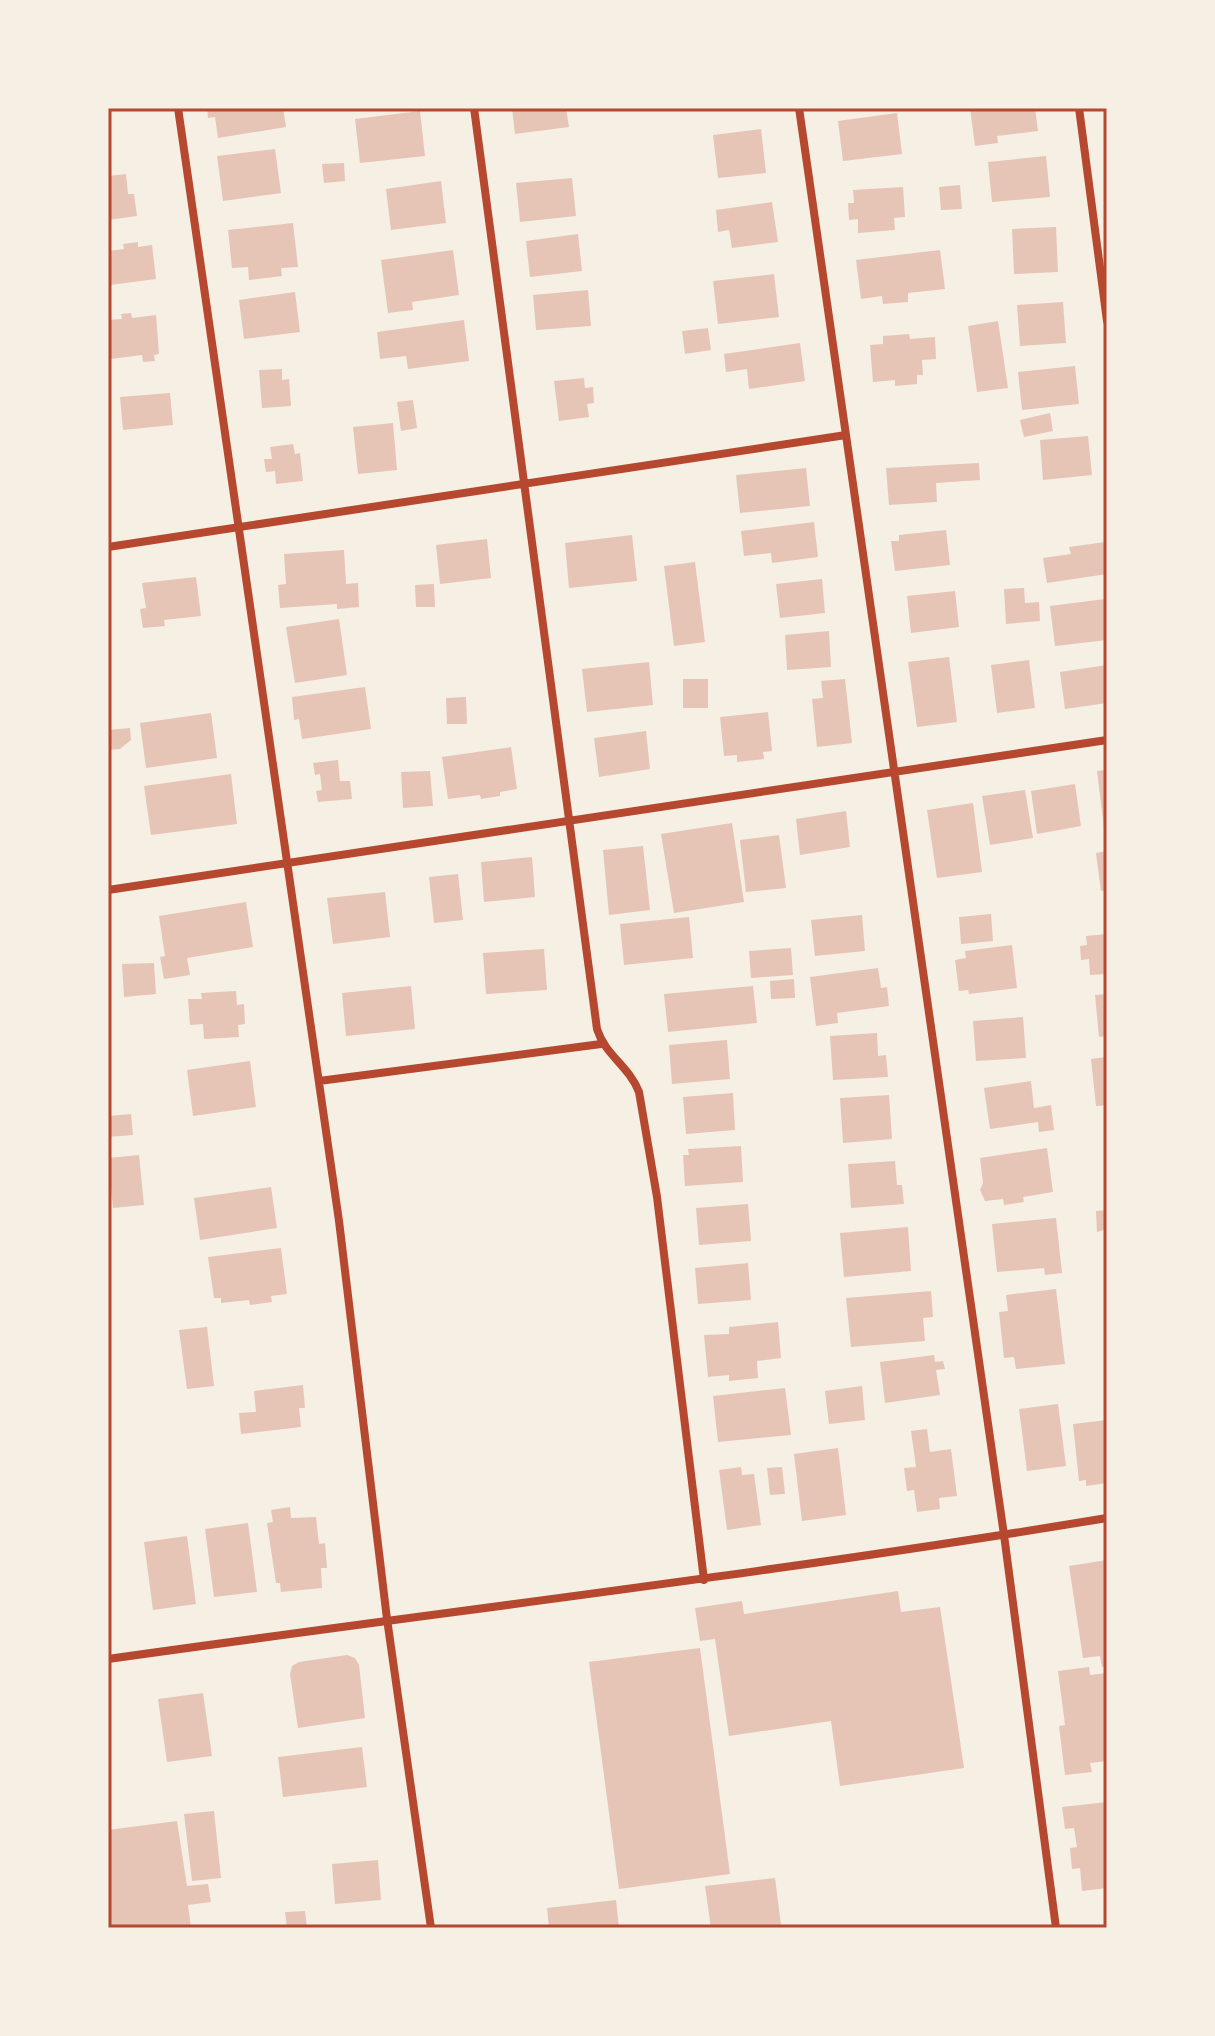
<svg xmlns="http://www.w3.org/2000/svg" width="1215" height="2036" viewBox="0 0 1215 2036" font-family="'Alegreya Sans',sans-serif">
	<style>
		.building { fill: #e6c5b7 }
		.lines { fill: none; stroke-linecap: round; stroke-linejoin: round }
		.minor { stroke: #b5482f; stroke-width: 8 }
		.neatline { fill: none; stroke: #b5482f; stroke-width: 3 }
	</style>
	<rect width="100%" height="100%" fill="#f6efe4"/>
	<!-- building -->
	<path class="building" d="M207,108H283L286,127L218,138L215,117L208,118Z
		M512,108H566L569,127L515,134Z
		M970,108H1035L1038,131L997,136L998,143L975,146Z
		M420,111L425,156L360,163L355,119Z
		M897,113L902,154L843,161L838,121Z
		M761,129L766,173L718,178L713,135Z
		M275,149L281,193L223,201L217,156Z
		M1046,156L1050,197L992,202L988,162Z
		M344,163L345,181L324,183L322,164Z
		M126,174L128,194H134L137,216L108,220V176Z
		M572,178L576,216L520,222L516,183Z
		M441,181L446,223L391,230L386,189Z
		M960,185L962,209L941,210L939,187Z
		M903,187L905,217L894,218L895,230L858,233V219L849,220L848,203H854L853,190Z
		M772,202L778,242L732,248L729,230L718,232L716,210Z
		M293,223L298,267L281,268L282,276L249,280L248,267L232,268L228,230Z
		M1056,227L1058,272L1014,274L1012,229Z
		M578,234L582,271L530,277L526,241Z
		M138,242V247L152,245L156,279L110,285L108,251L124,249L123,244Z
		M453,250L459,295L412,302L413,310L388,313L381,260Z
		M940,250L945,289L908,293V302L883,304L882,296L861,299L856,260Z
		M774,274L779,317L718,324L713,281Z
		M588,290L591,326L536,330L533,295Z
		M295,292L300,332L244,339L239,300Z
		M1063,302L1066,343L1020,346L1017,305Z
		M131,313L132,318L156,315L159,354L154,355L155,361L143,362L142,355L111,359L108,320L122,319L121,314Z
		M464,320L469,361L408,369L406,356L380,359L377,332Z
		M998,321L1008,388L977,392L968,326Z
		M708,328L711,350L685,354L682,331Z
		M909,334L910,339L935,337L936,359L922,360L923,375H917V384L895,386V380L873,382L870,345L883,344V336Z
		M800,343L805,381L749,389L747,369L726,372L724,354Z
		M1075,366L1079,404L1022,410L1018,372Z
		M282,369V380L289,379L291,406L262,408L259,370Z
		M584,378L585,388L593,387L594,403L587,404L589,417L559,421L554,381Z
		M170,393L173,425L123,430L120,397Z
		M413,400L417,428L401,431L397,402Z
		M1050,413L1053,431L1024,437L1020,420Z
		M393,423L397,470L358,474L353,427Z
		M1088,436L1092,475L1043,480L1040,440Z
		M293,444L295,454L300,453L303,481L276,484L275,471L266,472L264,459H272L270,447Z
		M979,463L980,480L936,483L937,502L889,505L886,468Z
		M806,468L810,506L740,513L736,475Z
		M814,522L818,557L772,563L771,553L744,556L741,531Z
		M946,530L950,565L895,571L891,541H899V535Z
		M632,535L637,581L569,588L565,543Z
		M487,539L491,578L440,584L436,545Z
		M1105,542L1107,574L1047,583L1043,558L1071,554L1069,547Z
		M344,550L346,584L358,583L359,607L337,609V604L280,608L278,585L286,584L284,554Z
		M695,562L705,642L674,646L664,566Z
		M196,577L201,616L164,620L165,626L143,628L140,609L146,608L142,583Z
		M822,579L825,613L780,618L776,584Z
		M434,584L435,607H416L415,585Z
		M1024,588L1025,603L1039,602L1040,621L1006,624L1004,589Z
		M955,591L959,627L911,633L907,596Z
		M1105,599L1107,640L1055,646L1050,606Z
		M339,619L347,675L295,683L286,627Z
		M829,631L831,667L787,670L785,635Z
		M949,657L957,722L917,727L908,662Z
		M1029,660L1035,708L997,713L991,665Z
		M649,662L653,705L587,712L582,669Z
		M1107,665V703L1065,709L1060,672Z
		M683,679H708V708H683Z
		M845,679L852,743L817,747L812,699L823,698L821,681Z
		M365,687L371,729L302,739L299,719L294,720L292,697Z
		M466,697L467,724H447L446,698Z
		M768,712L772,751L763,752L764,759L737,762V755L724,756L720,717Z
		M211,713L217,758L146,768L140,723Z
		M130,728L131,740L120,749L108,750V730Z
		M646,731L650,769L599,777L594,738Z
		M511,747L517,789L500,792V796L481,799L480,795L448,799L442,757Z
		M338,760L340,781H350L352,799L318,802L316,791L322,790L320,774L315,775L313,763Z
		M1107,770V836H1105L1097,771Z
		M430,771L433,806L403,808L401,772Z
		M231,774L237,824L151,835L144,786Z
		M1075,784L1081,826L1037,834L1031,791Z
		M1025,790L1033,838L990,845L982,796Z
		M973,803L982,872L937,878L927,810Z
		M846,811L850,847L800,855L796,819Z
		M732,823L744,902L674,913L661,834Z
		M779,835L786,888L746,892L740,840Z
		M643,846L650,910L609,915L603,850Z
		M1107,851V890L1101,891L1096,853Z
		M532,857L535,897L484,902L481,862Z
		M458,874L463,920L434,923L429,877Z
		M385,892L390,937L333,944L327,898Z
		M246,902L253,947L187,958L190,975L164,979L160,957L165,956L159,916Z
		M991,914L993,941L961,944L959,917Z
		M862,915L865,951L815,956L811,920Z
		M689,917L693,958L624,965L620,924Z
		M1107,934V974L1090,975L1089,959L1081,960L1080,946L1087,945L1086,936Z
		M1012,945L1017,988L969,994L968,990L959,991L955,960L966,958L965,951Z
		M791,948L793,975L751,978L749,951Z
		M544,949L547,990L486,994L483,953Z
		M154,963L156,994L124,997L122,964Z
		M878,968L881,988L887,987L889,1006L837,1013L838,1023L816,1026L810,977Z
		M794,979L795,998L771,999L770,981Z
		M411,986L415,1029L346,1036L342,993Z
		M753,986L757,1023L668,1032L664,994Z
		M236,991L237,1005L244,1004L245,1024L238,1025L239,1037L204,1039L203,1024L190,1025L188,999H202L201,993Z
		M1107,994V1036L1099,1037L1095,995Z
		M1023,1017L1026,1058L976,1061L973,1021Z
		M877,1033L878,1056L886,1055L888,1077L833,1080L830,1036Z
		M727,1040L730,1079L672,1084L669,1045Z
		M1107,1057V1105L1096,1106L1091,1059Z
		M250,1061L256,1107L193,1116L187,1070Z
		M1031,1081L1034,1108L1051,1105L1054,1130L1039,1132L1038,1122L990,1129L984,1088Z
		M733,1093L735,1130L686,1134L683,1097Z
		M889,1095L892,1139L843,1143L840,1098Z
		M131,1114L133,1135L108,1137V1116Z
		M741,1146L743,1182L685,1186L683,1155H689L688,1149Z
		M1047,1148L1053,1192L1023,1197L1024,1202L1004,1205L1003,1199L985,1201L980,1190L983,1183L980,1158Z
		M139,1155L144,1205L113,1208L108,1158Z
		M895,1161L897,1185H902L904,1204L851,1208L848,1164Z
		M271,1187L277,1228L200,1240L194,1198Z
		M748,1204L751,1241L699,1245L696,1208Z
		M1107,1210V1238H1105L1104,1230L1097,1232L1096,1211Z
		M1056,1218L1062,1273L1045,1275L1044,1268L997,1272L992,1224Z
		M908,1227L911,1271L844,1277L840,1233Z
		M281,1248L287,1294L271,1296L272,1302L250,1305L249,1300L221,1303V1298H214L208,1257Z
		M748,1263L751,1300L698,1304L695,1268Z
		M1056,1289L1065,1364L1016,1369L1014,1357L1004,1358L999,1312L1008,1311L1006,1295Z
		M931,1291L933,1317L923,1318L925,1341L851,1347L846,1298Z
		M778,1322L781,1358L757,1361L758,1378L729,1381V1375L708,1377L704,1335L729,1334V1327Z
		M207,1327L214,1386L187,1389L179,1330Z
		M934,1355L935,1362L943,1361L945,1369L936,1370L940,1395L885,1403L880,1362Z
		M303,1385L305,1408H299L301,1427L241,1434L239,1413L256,1412L254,1391Z
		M862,1386L865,1420L829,1424L825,1391Z
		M785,1388L791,1435L718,1442L713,1396Z
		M1058,1404L1066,1466L1027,1471L1019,1409Z
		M1107,1420V1483L1086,1486V1480L1079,1481L1073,1424Z
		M927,1429L930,1452L951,1449L957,1496L939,1498L940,1509L917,1512L914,1490L907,1491L904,1468L916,1467L911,1431Z
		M838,1448L846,1515L802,1521L794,1454Z
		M741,1467L742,1475L754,1474L761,1525L727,1530L719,1470Z
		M782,1467L785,1494L770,1495L767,1468Z
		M290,1507L291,1518L316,1517L319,1544L325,1543L327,1568H321L322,1588L281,1592L280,1583H276L267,1523L273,1522L271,1510Z
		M248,1523L257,1592L214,1597L205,1529Z
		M187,1536L196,1604L153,1610L144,1542Z
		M1107,1560V1666L1102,1667L1100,1656L1083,1658L1069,1566Z
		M898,1591L901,1612L940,1607L964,1768L840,1786L831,1721L729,1736L715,1639L700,1641L695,1608L742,1601L744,1614Z
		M700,1648L730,1874L619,1889L589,1662Z
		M347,1655L355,1658L359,1665L365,1718L298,1728L290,1674L292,1666L299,1662Z
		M1089,1667L1090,1675L1106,1673L1107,1761L1090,1763L1092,1772L1065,1775L1059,1726L1065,1725L1058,1671Z
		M203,1693L212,1756L167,1762L158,1699Z
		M362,1747L367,1787L283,1797L278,1757Z
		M1107,1802V1888L1082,1891L1080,1868L1072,1869L1070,1848L1077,1847L1074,1828L1065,1829L1062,1807Z
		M214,1811L221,1878L192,1881L184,1814Z
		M177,1821L187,1886L208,1884L211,1902L188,1905L191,1928H108V1830Z
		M378,1860L381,1900L335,1904L332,1864Z
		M775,1878L781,1925L711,1928L705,1886Z
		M616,1900L619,1928H549L547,1908Z
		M305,1911L307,1928H287L285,1912Z"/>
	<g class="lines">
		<!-- minor -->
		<path class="minor" d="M178,108L339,1221L387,1619L431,1928
			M474,108L597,1029C605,1055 629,1066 639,1092L657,1197L704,1580
			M799,108L1004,1535L1056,1928
			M1079,108L1107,321
			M108,547L846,435
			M108,890L1107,740
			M319,1081L601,1044
			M108,1659C441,1612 775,1573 1107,1518"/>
	</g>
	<!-- border -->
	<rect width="1215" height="2036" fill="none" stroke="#f6efe4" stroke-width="220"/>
	<rect x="110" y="110" width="995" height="1816" class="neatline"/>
</svg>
